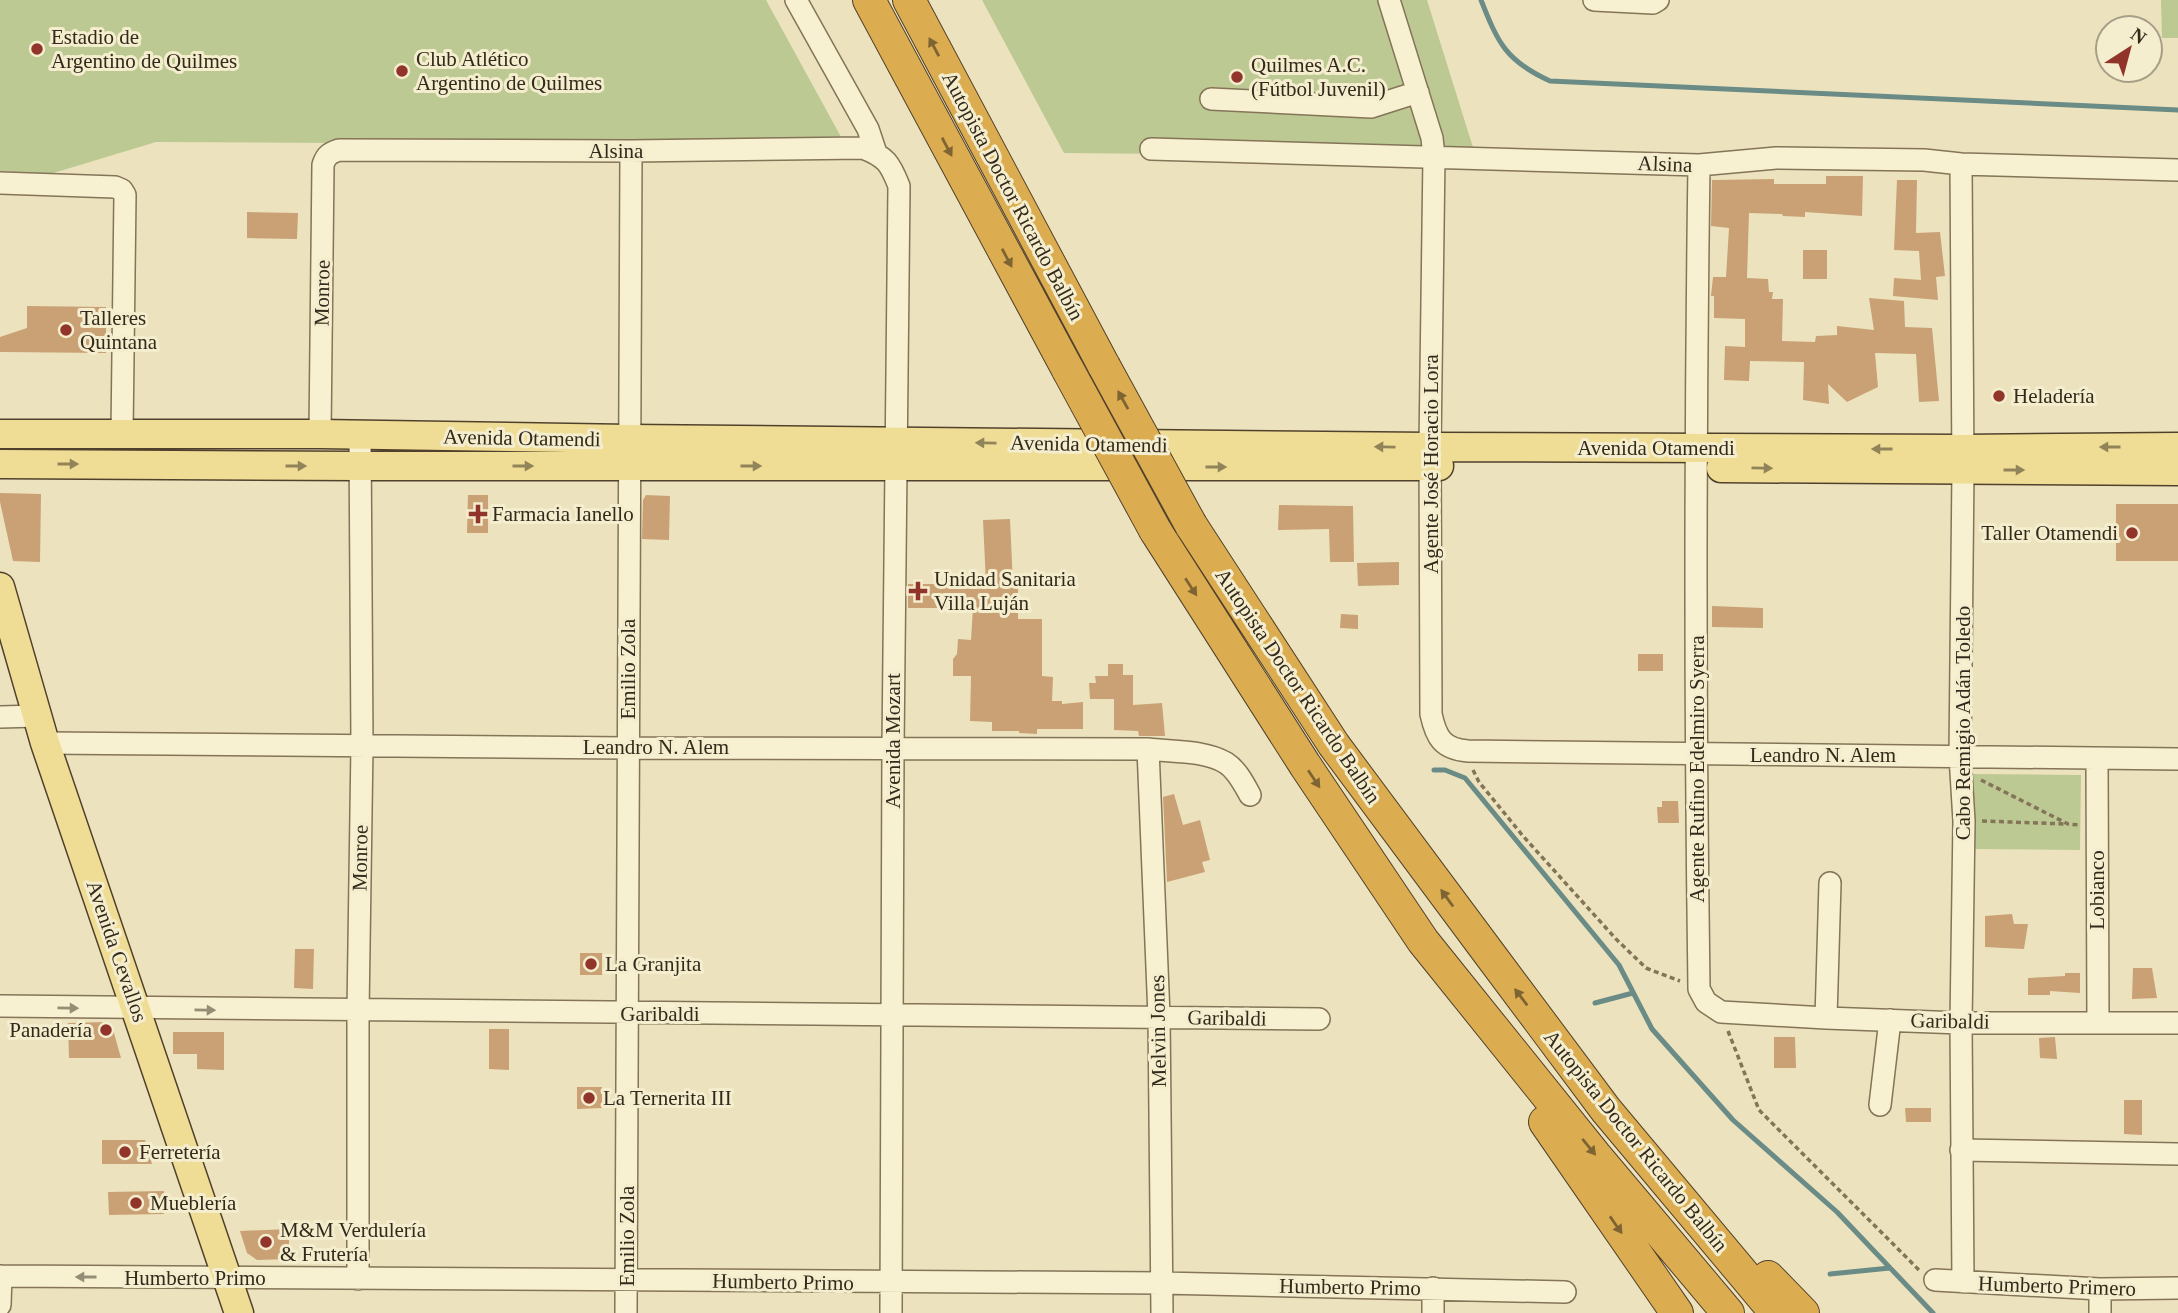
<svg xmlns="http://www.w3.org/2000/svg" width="2178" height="1313" viewBox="0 0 2178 1313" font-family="Georgia,serif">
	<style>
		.green { fill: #bdc993 }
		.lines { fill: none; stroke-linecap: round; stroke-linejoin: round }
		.stream { stroke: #6a8b86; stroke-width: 5 }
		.building { fill: #c9a175 }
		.minor-casing { stroke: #847458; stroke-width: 24 }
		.major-casing { stroke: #51412c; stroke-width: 31 }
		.highway-casing { stroke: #51412c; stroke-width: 34 }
		.path { stroke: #847458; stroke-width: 3.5; stroke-dasharray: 5 3.5; stroke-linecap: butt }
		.minor { stroke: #f7f0d1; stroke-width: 21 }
		.major { stroke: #efdd96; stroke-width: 28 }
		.highway { stroke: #dbac50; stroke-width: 32 }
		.highway-bridge-casing { stroke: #51412c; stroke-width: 34; stroke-linecap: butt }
		.highway-bridge { stroke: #dbac50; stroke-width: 32 }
		.oneway { fill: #7f6433 }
		.oneway2 { fill: #928459 }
		.oneway3 { fill: #968d76 }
		.poi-dot { fill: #91342a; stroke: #f4edce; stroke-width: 2.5 }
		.labels { text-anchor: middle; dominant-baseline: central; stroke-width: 6; stroke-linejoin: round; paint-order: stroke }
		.poi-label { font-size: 21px; fill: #342a1c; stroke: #f4edce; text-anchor: start }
		.street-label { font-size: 21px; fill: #342a1c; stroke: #f4edce }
	</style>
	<rect width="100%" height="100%" fill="#ece3be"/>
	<!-- green -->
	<path class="green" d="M0,0H766L846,146L156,142L47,175L0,171Z
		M982,0H1427L1476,157L1064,153Z
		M2161,0H2178V38H2162Z
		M1972,774L2081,775L2080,850L1971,849Z"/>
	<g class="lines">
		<!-- stream -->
		<path class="stream" d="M1481,0C1498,43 1506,61 1550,81L2178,110
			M1434,770H1445L1465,778L1619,965L1652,1029L1733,1120L1837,1212L1933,1313
			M1595,1003L1633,993
			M1830,1274L1890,1268"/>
	</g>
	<!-- building -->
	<path class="building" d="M1826,176H1863L1862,216L1805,212V217L1783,216L1782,214L1749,213L1747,278L1768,279L1769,292H1773L1772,299H1783L1782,341L1815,342L1816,336L1837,335V326L1874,330L1869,298L1904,301L1905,327L1932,328L1939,401L1919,402L1916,354L1875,353L1878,387L1847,402L1828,384L1829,404L1803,400L1804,362L1750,361L1749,381L1724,380L1725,346L1745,347V319L1714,318V296H1711L1713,277H1726L1729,228L1711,226L1712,180L1774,179V184H1826Z
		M1897,180H1917L1916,233L1940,232L1945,276L1936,277L1938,300L1893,296L1894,278L1921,280L1919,251L1894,250Z
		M247,212L298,213L297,239L247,238Z
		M1803,250H1827V279H1803Z
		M27,306L106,307V353L0,352V337L27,328Z
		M0,493L41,494L40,562L13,561L0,502Z
		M468,495H488V533H467Z
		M646,495L670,496L669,540L642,539L643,500Z
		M2116,504H2178V561H2116Z
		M1279,505L1353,506L1354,562H1330L1329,529L1278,530Z
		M1010,519L1013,584H1018V619H1042V676L1053,677L1052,701H1062V704L1083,702V729H1037V734L1019,733V731H992V722L970,721L971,676H953V659L957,654L958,639L971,640L973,608H908V584H986L983,520Z
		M1399,562V585L1358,586L1357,563Z
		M1712,606L1763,608V628L1712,627Z
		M1341,614L1358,615V629L1340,628Z
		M1638,654H1663V671H1638Z
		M1108,664H1123V675H1133V705L1162,703L1165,736H1139L1138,731L1114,730V699H1090L1089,683H1096L1095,676H1108Z
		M1174,794L1183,825L1200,820L1210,860L1202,862L1205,872L1167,882L1163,797Z
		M1662,801H1678L1679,823H1658L1657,807H1662Z
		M2012,914L2014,924H2028L2024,949L1985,947V916Z
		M295,949H314L313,989L294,988Z
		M580,953H602V975H580Z
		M2133,968H2152L2157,998L2132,999Z
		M2065,973H2080V993L2050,991V995H2028V978L2065,976Z
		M106,1022L112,1026L121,1058H69L68,1023Z
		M489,1029H509V1070L489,1069Z
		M173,1032H224V1070L197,1069V1054H173Z
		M1774,1037H1795L1796,1068H1774Z
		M2055,1037L2057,1059L2040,1058L2039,1038Z
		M577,1087H602V1108L577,1109Z
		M2124,1100H2142V1135L2124,1134Z
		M1905,1108H1931V1122H1906Z
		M102,1140H145L152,1164H102Z
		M164,1191V1214L109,1215L108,1192Z
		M289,1229V1259L257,1260L247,1253L240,1231Z"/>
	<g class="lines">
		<!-- minor casing -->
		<g class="minor-casing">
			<path id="minor" d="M796,0L868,129L876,153
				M1389,0L1432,138L1434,156L1430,447L1431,714C1436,737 1442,749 1468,751L2178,759
				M1594,0L1653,3L1658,0
				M1211,99L1371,107L1418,92
				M1151,149L1699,165L1776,158L1924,160L1961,164L2178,170
				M1961,164L1963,470L1960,756L1964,821L1961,1023L1963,1282
				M1699,165C1695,440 1695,714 1699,989L1706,1002L1721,1012L1826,1018L1961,1023H2178
				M0,183L115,187L122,190L125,195L122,434
				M320,434L323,165C326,155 330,153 339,150L631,151L863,148C886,157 890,163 899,186L893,747L891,1313
				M0,717L37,716
				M45,743L628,748L1148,749C1172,752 1205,750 1226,763C1237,770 1244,784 1250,795
				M1148,749L1159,1016L1162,1313
				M2097,759L2098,1021
				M0,1006C440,1013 880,1011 1319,1019
				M1826,1018L1830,883
				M1880,1105L1890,1020
				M1961,1150L2178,1154
				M0,1276L1162,1283L1565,1292
				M358,1279V1012L362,745L360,436
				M1935,1280L2100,1289L2178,1288
				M0,1305L1,1276
				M626,1313L631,151
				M1433,1313V1288
				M2100,1313V1289"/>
		</g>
		<!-- major casing -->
		<g class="major-casing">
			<path id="major" d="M0,434H320L630,439L1430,447L1963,449L2178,447
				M0,464L360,466H1439
				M1721,468L2178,471
				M0,587L45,743L239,1313"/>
		</g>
		<!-- highway casing -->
		<g class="highway-casing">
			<path id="highway" d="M869,0L1068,370
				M909,0L1104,366
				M1191,525L1334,745L1488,952L1606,1110L1776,1313
				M1155,530L1305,765L1423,941L1595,1155L1728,1313
				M1545,1122L1677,1313
				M1768,1277L1803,1313"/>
		</g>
		<!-- path -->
		<path class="path" d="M1473,770L1479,782L1523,836L1616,939L1646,968L1680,981
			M1981,780L2068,824L2079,825
			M1982,821L2066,824
			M1728,1031L1759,1110L1921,1272"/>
		<!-- minor -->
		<use href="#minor" class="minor"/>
		<!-- major -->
		<use href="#major" class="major"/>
		<!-- highway -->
		<use href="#highway" class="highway"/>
		<!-- highway-bridge casing -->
		<g class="highway-bridge-casing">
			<path id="highway-bridge" d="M1104,366L1191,525
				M1068,370L1155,530"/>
		</g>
		<!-- highway-bridge -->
		<use href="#highway-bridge" class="highway-bridge"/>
	</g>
	<!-- one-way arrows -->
	<defs><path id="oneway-solid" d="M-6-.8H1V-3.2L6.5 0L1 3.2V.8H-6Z" transform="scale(1.75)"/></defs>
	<g class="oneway">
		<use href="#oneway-solid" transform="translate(934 47) rotate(-118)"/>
		<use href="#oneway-solid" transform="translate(947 147) rotate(62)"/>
		<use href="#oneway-solid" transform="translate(1007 258) rotate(62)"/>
		<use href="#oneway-solid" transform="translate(1123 400) rotate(-119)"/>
		<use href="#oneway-solid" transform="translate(1191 587) rotate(57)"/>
		<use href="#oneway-solid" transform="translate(1314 779) rotate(56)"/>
		<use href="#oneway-solid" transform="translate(1447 898) rotate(-126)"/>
		<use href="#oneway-solid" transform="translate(1521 997) rotate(-127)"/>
		<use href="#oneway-solid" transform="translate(1589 1147) rotate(51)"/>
		<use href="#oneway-solid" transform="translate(1616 1225) rotate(55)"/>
	</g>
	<g class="oneway2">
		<use href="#oneway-solid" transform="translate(986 443) rotate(-179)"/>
		<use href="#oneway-solid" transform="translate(1385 447) rotate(-179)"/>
		<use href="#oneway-solid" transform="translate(2110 447) rotate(180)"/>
		<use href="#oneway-solid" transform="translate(1882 449) rotate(-180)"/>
		<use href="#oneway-solid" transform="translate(68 464)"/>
		<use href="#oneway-solid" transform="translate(296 466)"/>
		<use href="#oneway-solid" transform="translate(523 466)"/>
		<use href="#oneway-solid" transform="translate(751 466)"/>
		<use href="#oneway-solid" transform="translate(1216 467)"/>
		<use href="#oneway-solid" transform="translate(1762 468) rotate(1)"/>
		<use href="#oneway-solid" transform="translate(2014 470)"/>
	</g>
	<g class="oneway3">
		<use href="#oneway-solid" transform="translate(68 1008) rotate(1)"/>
		<use href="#oneway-solid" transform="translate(205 1010) rotate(1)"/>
		<use href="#oneway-solid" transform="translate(86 1277) rotate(-180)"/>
	</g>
	<!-- markers -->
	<g class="poi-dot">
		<circle cx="37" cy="49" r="7"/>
		<circle cx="402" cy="71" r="7"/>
		<circle cx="1237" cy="77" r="7"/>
		<circle cx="66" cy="330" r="7"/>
		<circle cx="1999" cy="396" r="7"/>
		<path d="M474.5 503.5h7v7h7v7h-7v7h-7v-7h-7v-7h7z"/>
		<circle cx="2132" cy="533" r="7"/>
		<path d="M914.5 580.5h7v7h7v7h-7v7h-7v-7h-7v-7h7z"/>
		<circle cx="591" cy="964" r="7"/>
		<circle cx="106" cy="1030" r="7"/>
		<circle cx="589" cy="1098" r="7"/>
		<circle cx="125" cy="1152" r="7"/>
		<circle cx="136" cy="1203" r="7"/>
		<circle cx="266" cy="1242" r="7"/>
	</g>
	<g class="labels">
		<!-- poi labels -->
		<g class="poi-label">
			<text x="51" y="37">Estadio de<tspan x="51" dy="24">Argentino de Quilmes</tspan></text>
			<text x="416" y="59">Club Atlético<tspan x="416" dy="24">Argentino de Quilmes</tspan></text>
			<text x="1251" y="65">Quilmes A.C.<tspan x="1251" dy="24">(Fútbol Juvenil)</tspan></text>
			<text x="80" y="318">Talleres<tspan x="80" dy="24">Quintana</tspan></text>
			<text x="2013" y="396">Heladería</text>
			<text x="492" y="514">Farmacia Ianello</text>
			<text x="2118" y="533" text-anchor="end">Taller Otamendi</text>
			<text x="934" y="579">Unidad Sanitaria<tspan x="934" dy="24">Villa Luján</tspan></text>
			<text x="605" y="964">La Granjita</text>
			<text x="92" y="1030" text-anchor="end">Panadería</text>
			<text x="603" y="1098">La Ternerita III</text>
			<text x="139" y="1152">Ferretería</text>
			<text x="150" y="1203">Mueblería</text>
			<text x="280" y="1230">M&amp;M Verdulería<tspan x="280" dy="24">&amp; Frutería</tspan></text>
		</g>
		<!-- street labels -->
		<g class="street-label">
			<text x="616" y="151">Alsina</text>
			<text transform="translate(1665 164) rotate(2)">Alsina</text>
			<text transform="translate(1013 196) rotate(62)">Autopista Doctor Ricardo Balbín</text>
			<text transform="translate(322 293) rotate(-89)">Monroe</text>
			<text transform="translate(522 438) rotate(1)">Avenida Otamendi</text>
			<text transform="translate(1089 444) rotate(1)">Avenida Otamendi</text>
			<text x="1656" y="448">Avenida Otamendi</text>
			<text transform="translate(1431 464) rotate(-90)">Agente José Horacio Lora</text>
			<text transform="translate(628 669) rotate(-90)">Emilio Zola</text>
			<text transform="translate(1298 686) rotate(56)">Autopista Doctor Ricardo Balbín</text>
			<text transform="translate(1963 723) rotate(-90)">Cabo Remigio Adán Toledo</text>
			<text transform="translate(893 741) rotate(-90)">Avenida Mozart</text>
			<text x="656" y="747">Leandro N. Alem</text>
			<text x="1823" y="755">Leandro N. Alem</text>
			<text transform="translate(1697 769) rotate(-90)">Agente Rufino Edelmiro Syerra</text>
			<text transform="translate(360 858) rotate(-89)">Monroe</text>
			<text transform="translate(2097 890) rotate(-90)">Lobianco</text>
			<text transform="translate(117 951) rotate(71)">Avenida Cevallos</text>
			<text x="660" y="1014">Garibaldi</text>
			<text transform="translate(1227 1018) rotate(1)">Garibaldi</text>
			<text transform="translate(1950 1021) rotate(1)">Garibaldi</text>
			<text transform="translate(1158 1031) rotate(-91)">Melvin Jones</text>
			<text transform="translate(1636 1141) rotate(51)">Autopista Doctor Ricardo Balbín</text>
			<text transform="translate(627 1236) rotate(-90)">Emilio Zola</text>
			<text x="195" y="1278">Humberto Primo</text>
			<text transform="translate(783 1282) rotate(1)">Humberto Primo</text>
			<text transform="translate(2057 1286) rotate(2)">Humberto Primero</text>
			<text transform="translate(1350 1287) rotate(1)">Humberto Primo</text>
		</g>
	</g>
	<!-- north arrow -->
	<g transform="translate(2129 49) rotate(36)"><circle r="33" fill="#f4edce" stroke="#a79f87" stroke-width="2"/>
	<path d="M0-5L12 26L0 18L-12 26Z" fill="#91342a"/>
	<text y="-10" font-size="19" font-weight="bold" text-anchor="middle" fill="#342a1c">N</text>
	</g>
</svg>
